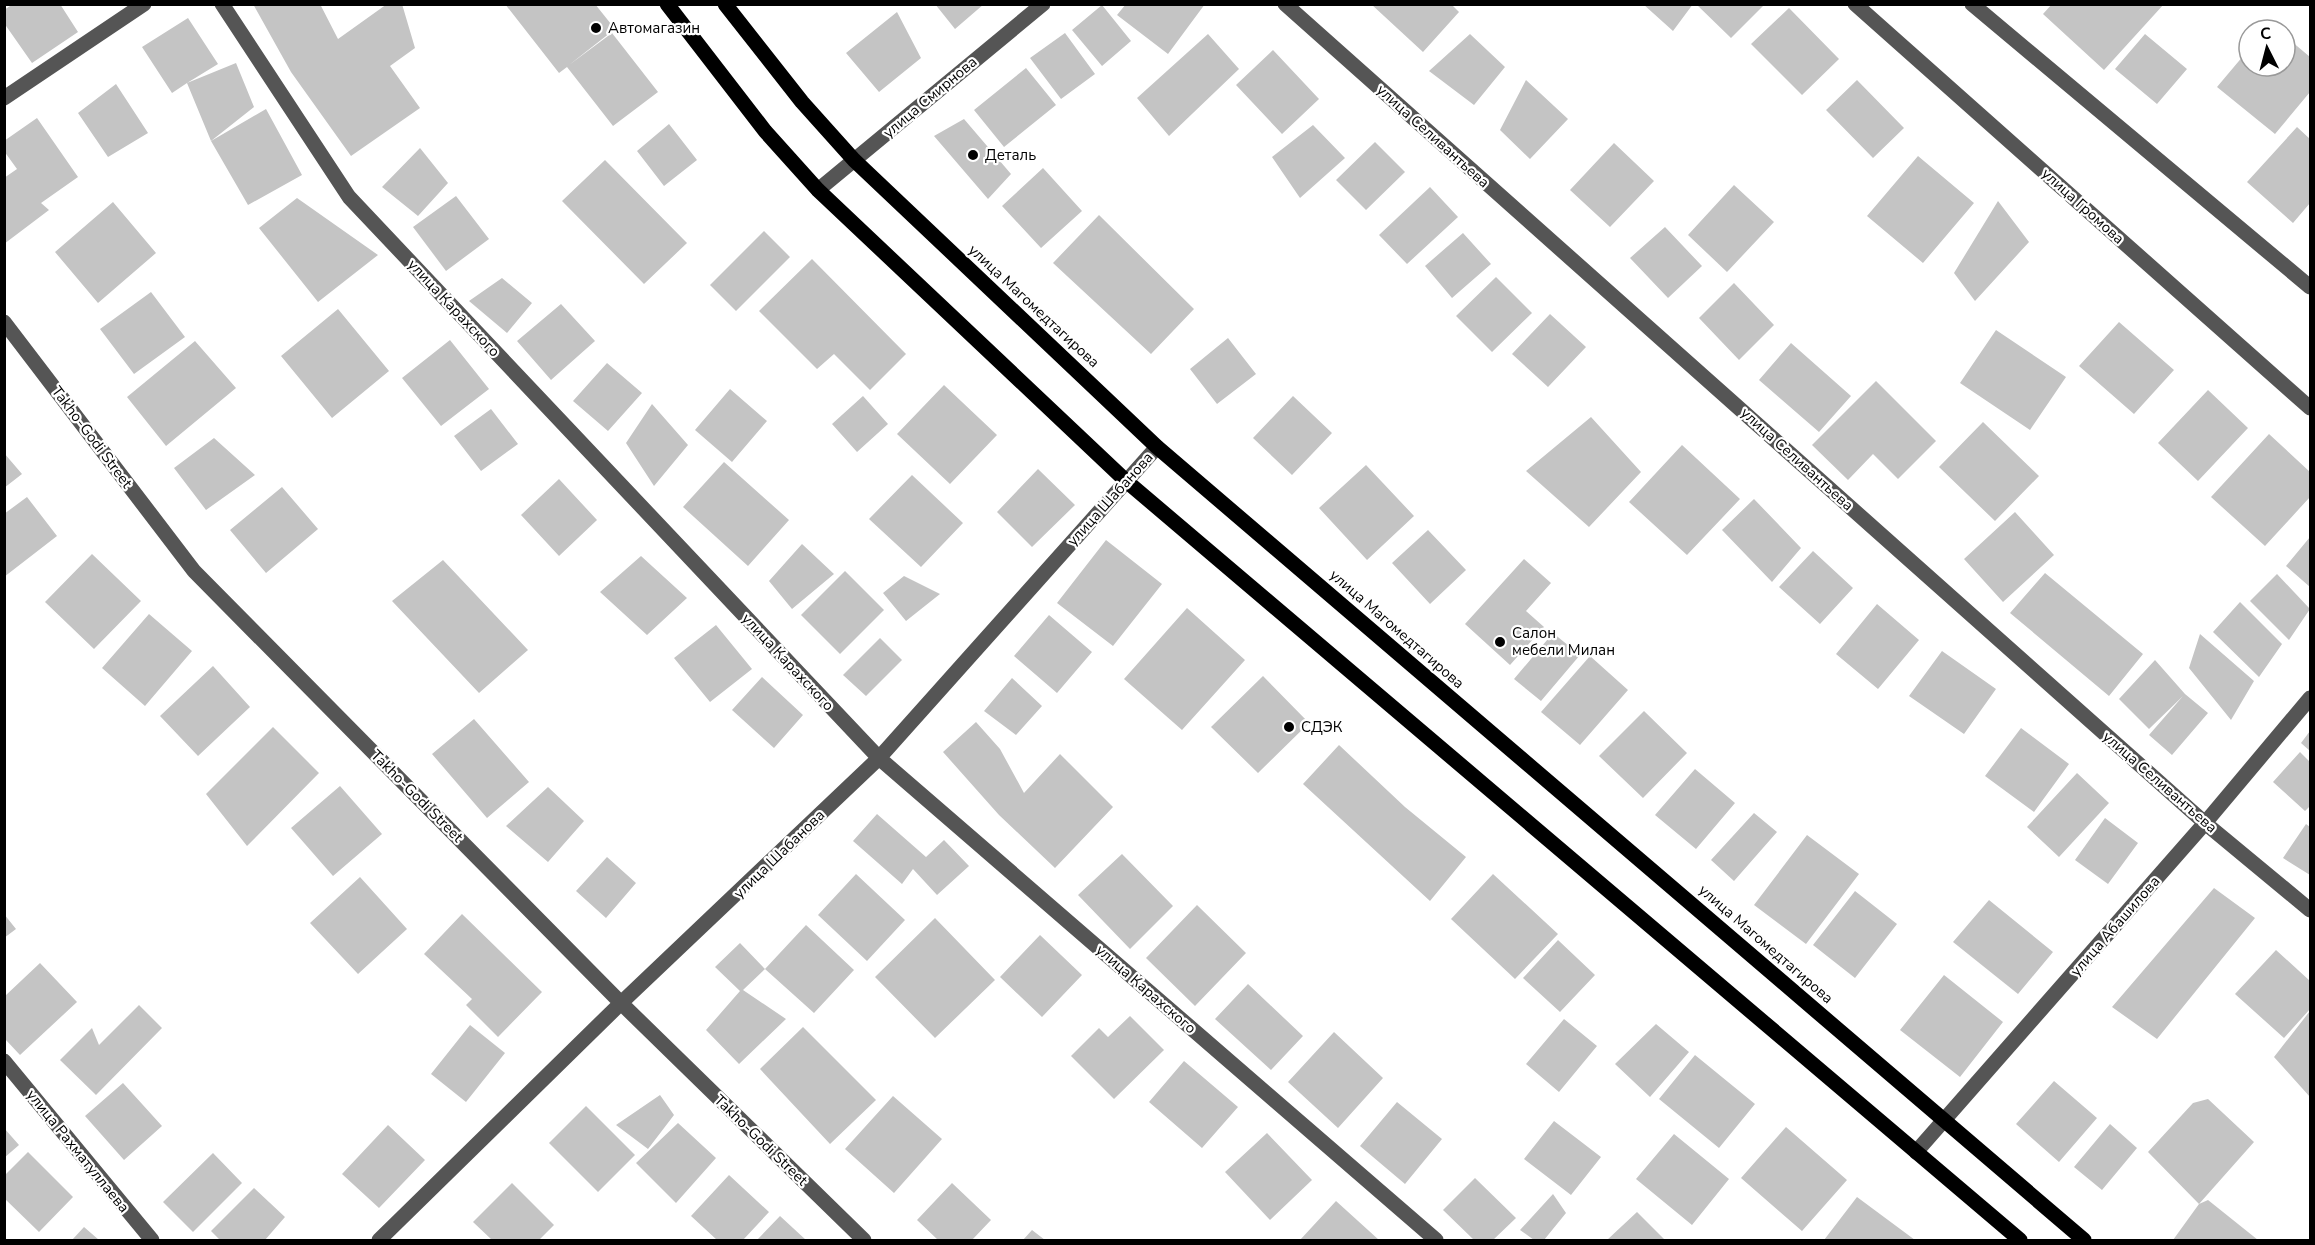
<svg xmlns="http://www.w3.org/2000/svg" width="2315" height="1245" viewBox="0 0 2315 1245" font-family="'Nunito Sans',sans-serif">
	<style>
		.building { fill: #c4c4c4 }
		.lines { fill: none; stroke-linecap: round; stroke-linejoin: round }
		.minor { stroke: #555; stroke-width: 15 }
		.major { stroke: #000; stroke-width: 15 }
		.poi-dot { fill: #000; stroke: #fff; stroke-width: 2 }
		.labels { text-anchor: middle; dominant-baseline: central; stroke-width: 4.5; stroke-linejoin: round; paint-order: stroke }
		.poi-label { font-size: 15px; fill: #000; stroke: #fff; text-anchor: start }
		.street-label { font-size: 15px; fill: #000; stroke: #fff }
	</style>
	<rect width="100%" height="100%" fill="#fff"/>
	<!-- building -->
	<path class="building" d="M13,4H60L78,32L32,63L4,23V10Z
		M253,4H320L338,39L387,4H402L415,48L390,66L420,108L351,156L291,72Z
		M505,4H595L615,29L569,65L612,33L658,92L613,126L567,67L559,73Z
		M935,4H984L955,29Z
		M1126,4H1205L1168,54L1117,15Z
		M1371,4H1451L1459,12L1423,52Z
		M1643,4H1693L1673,31Z
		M1696,4H1761L1763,6L1731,38Z
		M2052,4H2164L2104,70L2043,14Z
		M1102,5L1131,41L1102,66L1072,30Z
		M1789,8L1839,59L1802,95L1751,44Z
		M897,12L921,58L879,92L846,53Z
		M188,18L218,64L187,83L236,63L254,107L211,141L266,109L302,175L248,205L211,141L187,83L172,93L142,47Z
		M1065,33L1095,74L1061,99L1030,58Z
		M1208,34L1239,69L1169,136L1137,98Z
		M1470,34L1505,67L1474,105L1429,71Z
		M2145,34L2187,69L2157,104L2115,69Z
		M2285,36L2310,57V92L2275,134L2217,87L2249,49V66H2285Z
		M1273,50L1319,99L1282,134L1236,85Z
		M1026,68L1056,105L1004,147L974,110Z
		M1526,80L1568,119L1530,159L1500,130Z
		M1857,80L1904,128L1873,158L1826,110Z
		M116,84L148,133L108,157L78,113Z
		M37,118L78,177L41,203L49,210L4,244V178L17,169L4,151V141Z
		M964,119L1011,174L988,199L934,136Z
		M669,124L697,160L664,186L637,151Z
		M1313,125L1345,158L1300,198L1272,157Z
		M2297,127L2310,139V203L2293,223L2247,182Z
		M1375,142L1405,172L1366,210L1336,180Z
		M1614,143L1654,181L1610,227L1570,190Z
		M420,148L448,183L418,216L382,187Z
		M1918,156L1974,203L1923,263L1867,216Z
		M605,160L687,243L644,284L562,201Z
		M1043,168L1082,211L1041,248L1002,206Z
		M1734,185L1774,222L1727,272L1688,235Z
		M1430,187L1458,217L1407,264L1379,235Z
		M456,196L489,239L446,271L413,227Z
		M297,198L378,255L318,302L259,228Z
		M1998,201L2029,242L1975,301L1954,273Z
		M113,202L156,253L98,303L55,252Z
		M1099,215L1194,309L1151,354L1053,263Z
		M1665,227L1702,266L1668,298L1630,258Z
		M764,231L790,257L736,311L710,285Z
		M1463,233L1491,264L1452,298L1425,266Z
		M812,259L906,354L870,390L834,354L817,369L759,311Z
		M1496,277L1532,313L1492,352L1456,316Z
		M502,278L532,303L507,333L469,301Z
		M1734,283L1774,325L1739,360L1699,318Z
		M151,292L185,337L134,374L100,329Z
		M561,304L595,341L551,380L517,341Z
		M338,309L389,371L332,418L281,356Z
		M1550,314L1586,347L1548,387L1512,354Z
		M2119,322L2174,370L2134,414L2079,366Z
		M1996,330L2066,377L2030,430L1960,383Z
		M1228,338L1256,374L1217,404L1190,369Z
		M450,340L489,389L441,426L402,378Z
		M195,341L236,388L166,446L127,397Z
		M1791,343L1851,396L1819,432L1759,380Z
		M607,363L642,393L608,431L573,401Z
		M1876,381L1936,441L1898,479L1873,454L1848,480L1812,445Z
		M944,385L997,435L950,484L897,434Z
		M730,389L767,421L732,462L695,430Z
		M2208,390L2248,428L2198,481L2158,443Z
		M863,396L888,424L857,452L832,424Z
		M1293,396L1332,433L1292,475L1253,438Z
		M652,404L688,445L654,486L626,443Z
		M491,409L518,444L481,471L454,436Z
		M1591,417L1641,472L1589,527L1526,471Z
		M1983,422L2039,476L1995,521L1939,467Z
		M2269,434L2310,472V497L2265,546L2211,497Z
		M214,438L255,475L206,510L174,468Z
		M1682,445L1740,499L1687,555L1629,502Z
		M4,453L22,474L4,488Z
		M724,462L789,520L748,566L683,507Z
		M1366,465L1414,516L1367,560L1319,508Z
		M1038,469L1075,505L1032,547L997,512Z
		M912,475L963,523L921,567L869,519Z
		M559,479L597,520L559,556L521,515Z
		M282,487L318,529L266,573L230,530Z
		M27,497L57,536L4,577V514Z
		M1754,499L1801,548L1772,582L1722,530Z
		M2015,512L2054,555L2003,602L1964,559Z
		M1428,530L1466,570L1430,604L1392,563Z
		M2310,537V587L2286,566Z
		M1106,540L1162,584L1113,646L1057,603Z
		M802,544L834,574L792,609L769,581Z
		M1813,551L1853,588L1820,624L1779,587Z
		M92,554L141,601L94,649L45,602Z
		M641,556L687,598L647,635L600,592Z
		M1524,559L1551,583L1526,611L1544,627L1510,665L1465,624Z
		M443,560L528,650L479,693L392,601Z
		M845,571L884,610L840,654L801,615Z
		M2045,573L2143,654L2109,696L2010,613Z
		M2277,574L2310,609L2289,640L2250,601Z
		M904,576L940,594L906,621L883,593Z
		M2240,602L2282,644L2259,677L2213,632Z
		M1877,604L1919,640L1878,689L1836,654Z
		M1187,608L1245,660L1182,730L1124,679Z
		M149,614L192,651L145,706L102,668Z
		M1049,615L1092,652L1057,693L1014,656Z
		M716,625L752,669L710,702L674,658Z
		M1553,633L1580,655L1541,701L1514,679Z
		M2200,634L2254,681L2231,720L2189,668Z
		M880,638L902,660L866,696L843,675Z
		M1942,651L1996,689L1964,734L1909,696Z
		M1590,656L1628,690L1580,745L1541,712Z
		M2155,660L2185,694L2208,713L2172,755L2149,735L2183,696L2149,729L2119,699Z
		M213,666L250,707L198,756L160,716Z
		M1263,676L1309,723L1258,773L1211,727Z
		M762,677L803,715L774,748L732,710Z
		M1012,678L1042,706L1016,735L984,711Z
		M1644,711L1687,753L1643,798L1599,756Z
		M474,719L529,782L487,818L432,754Z
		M976,722L1000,749L1024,793L1060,754L1113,807L1055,868L999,815L943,752Z
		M273,727L319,773L247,846L206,794Z
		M2021,728L2069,764L2034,812L1985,776Z
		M2310,731V751L2301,743Z
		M1339,745L1405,807L1466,857L1430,901L1303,784Z
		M2300,752L2310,762V806L2305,811L2273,782Z
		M1695,769L1735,803L1696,849L1655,815Z
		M2077,773L2109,803L2059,857L2027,827Z
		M340,786L382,834L333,876L291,828Z
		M548,787L584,821L548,862L506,826Z
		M1754,813L1777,832L1734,881L1711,860Z
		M877,814L926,857L944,840L969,866L937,895L913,869L902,884L853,841Z
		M2105,818L2138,843L2108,884L2075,860Z
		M2306,824L2310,827V875L2283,858Z
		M1807,835L1859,874L1806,944L1754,905Z
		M1122,854L1173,906L1130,949L1078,895Z
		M607,857L636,883L606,918L576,891Z
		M856,874L905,920L867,961L818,915Z
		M1493,874L1558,934L1515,979L1451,919Z
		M360,877L407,929L358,974L310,923Z
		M2214,888L2255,918L2157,1039L2112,1007Z
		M1855,891L1897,924L1855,978L1813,945Z
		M1989,900L2053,952L2018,994L1953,942Z
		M1197,905L1246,953L1195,1006L1146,958Z
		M4,914L16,929L4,938Z
		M462,914L542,992L498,1037L466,1005L472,999L424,954Z
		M935,918L995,980L935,1038L875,977Z
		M806,925L854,970L814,1013L765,969L743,990L786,1019L739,1064L706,1030L740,991L715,967L740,943L765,969Z
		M1040,935L1082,975L1042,1017L1000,977Z
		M1558,940L1595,975L1560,1012L1523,978Z
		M2276,950L2310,981V1009L2284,1038L2235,994Z
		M40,963L77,1002L20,1055L5,1039V996Z
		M1944,975L2003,1022L1960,1077L1900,1030Z
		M1248,984L1303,1036L1271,1070L1215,1019Z
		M139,1005L162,1028L96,1095L60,1060L92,1028L99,1045Z
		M2310,1011V1097L2274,1057Z
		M1130,1016L1164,1050L1114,1099L1071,1056L1099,1028L1108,1037Z
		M1564,1019L1597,1046L1559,1092L1526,1064Z
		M1656,1024L1689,1052L1650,1097L1615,1064Z
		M470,1025L505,1053L466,1102L431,1074Z
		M803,1027L876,1100L830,1144L760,1069Z
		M1334,1032L1383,1078L1338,1128L1288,1082Z
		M1695,1055L1755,1104L1719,1148L1659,1099Z
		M1184,1061L1238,1107L1202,1148L1149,1102Z
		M2054,1081L2097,1118L2059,1162L2016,1124Z
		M123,1083L162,1126L124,1160L85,1116Z
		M660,1095L674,1115L648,1149L616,1125Z
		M893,1096L942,1139L894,1193L845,1149Z
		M2208,1099L2254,1142L2199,1204L2208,1200L2258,1240H2173L2199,1204L2148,1152L2193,1103Z
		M1397,1102L1442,1139L1405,1184L1360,1146Z
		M586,1106L635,1155L598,1192L549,1143Z
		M1554,1121L1601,1157L1571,1195L1524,1159Z
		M678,1123L716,1158L676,1203L636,1163Z
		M2110,1124L2137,1148L2102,1190L2074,1167Z
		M388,1125L425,1160L379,1208L342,1174Z
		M1786,1127L1847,1180L1802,1231L1741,1178Z
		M4,1128L19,1145L4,1158Z
		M1267,1133L1312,1180L1270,1220L1225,1172Z
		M1674,1134L1729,1179L1692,1225L1636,1179Z
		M28,1152L73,1197L39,1232L4,1198V1176Z
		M213,1153L242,1183L193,1232L163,1202Z
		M729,1175L769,1212L743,1240H717L691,1216Z
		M1475,1178L1516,1218L1493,1240H1474L1443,1210Z
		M512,1183L554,1225L539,1240H492L473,1222Z
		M952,1183L991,1220L972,1240H938L917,1220Z
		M254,1188L285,1217L265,1240H220L211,1231Z
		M1553,1194L1566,1213L1544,1240H1534L1520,1230Z
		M1857,1197L1915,1240H1824Z
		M1336,1201L1379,1240H1300Z
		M1637,1212L1665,1240H1607Z
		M780,1216L806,1240H757Z
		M84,1227L99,1240H72Z
		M1032,1230L1045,1240H1023Z"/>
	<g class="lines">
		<!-- minor -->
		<path class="minor" d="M222,4L349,197L879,758L1436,1240
			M1285,4L2205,823L2310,910
			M1855,4L2310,408
			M1972,4L2310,287
			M4,98L144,4
			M818,190L1043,4
			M4,322L194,571L621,1003L864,1240
			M4,1061L152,1240
			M1916,1152L2205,823L2310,698
			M379,1240L621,1003L879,758L1157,447"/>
		<!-- major -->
		<path class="major" d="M667,4L765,131L818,190L1125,480L2020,1240
			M725,4L802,102L854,160L1157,447L2084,1240"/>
	</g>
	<!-- markers -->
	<g class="poi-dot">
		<circle cx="596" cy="28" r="6"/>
		<circle cx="973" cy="155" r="6"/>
		<circle cx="1500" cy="642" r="6"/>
		<circle cx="1289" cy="727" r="6"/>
	</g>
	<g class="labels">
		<!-- poi labels -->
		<g class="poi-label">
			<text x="608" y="28">Автомагазин</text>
			<text x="985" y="155">Деталь</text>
			<text x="1512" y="633">Салон<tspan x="1512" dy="17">мебели Милан</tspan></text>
			<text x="1301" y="727">СДЭК</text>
		</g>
		<!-- street labels -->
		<g class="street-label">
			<text transform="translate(930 97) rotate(-40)">улица Смирнова</text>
			<text transform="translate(1433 136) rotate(42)">улица Селивантьева</text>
			<text transform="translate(2083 206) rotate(42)">улица Громова</text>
			<text transform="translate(1034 306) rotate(43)">улица Магомедтагирова</text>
			<text transform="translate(454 308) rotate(47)">улица Карахского</text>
			<text transform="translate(92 437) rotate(53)">Takho-Godi Street</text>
			<text transform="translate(1797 459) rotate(42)">улица Селивантьева</text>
			<text transform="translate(1110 499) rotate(-48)">улица Шабанова</text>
			<text transform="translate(1397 629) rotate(41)">улица Магомедтагирова</text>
			<text transform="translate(788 662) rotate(47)">улица Карахского</text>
			<text transform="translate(2160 782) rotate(41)">улица Селивантьева</text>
			<text transform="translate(417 796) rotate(45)">Takho-Godi Street</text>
			<text transform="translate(779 854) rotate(-44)">улица Шабанова</text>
			<text transform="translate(2115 926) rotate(-49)">улица Абашилова</text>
			<text transform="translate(1766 944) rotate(41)">улица Магомедтагирова</text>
			<text transform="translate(1146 989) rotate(41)">улица Карахского</text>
			<text transform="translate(761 1140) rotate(44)">Takho-Godi Street</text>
			<text transform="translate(78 1151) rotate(51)">улица Рахматуллаева</text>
		</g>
	</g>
	<!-- border -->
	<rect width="2315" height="1245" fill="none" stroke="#000000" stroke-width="12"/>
	<!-- north arrow -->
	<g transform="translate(2267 48) rotate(354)"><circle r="28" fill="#ffffff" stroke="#999999" stroke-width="1.5"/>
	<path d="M0-4.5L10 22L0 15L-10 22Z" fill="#000000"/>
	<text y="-9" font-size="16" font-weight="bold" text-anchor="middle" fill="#000000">С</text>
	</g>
</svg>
